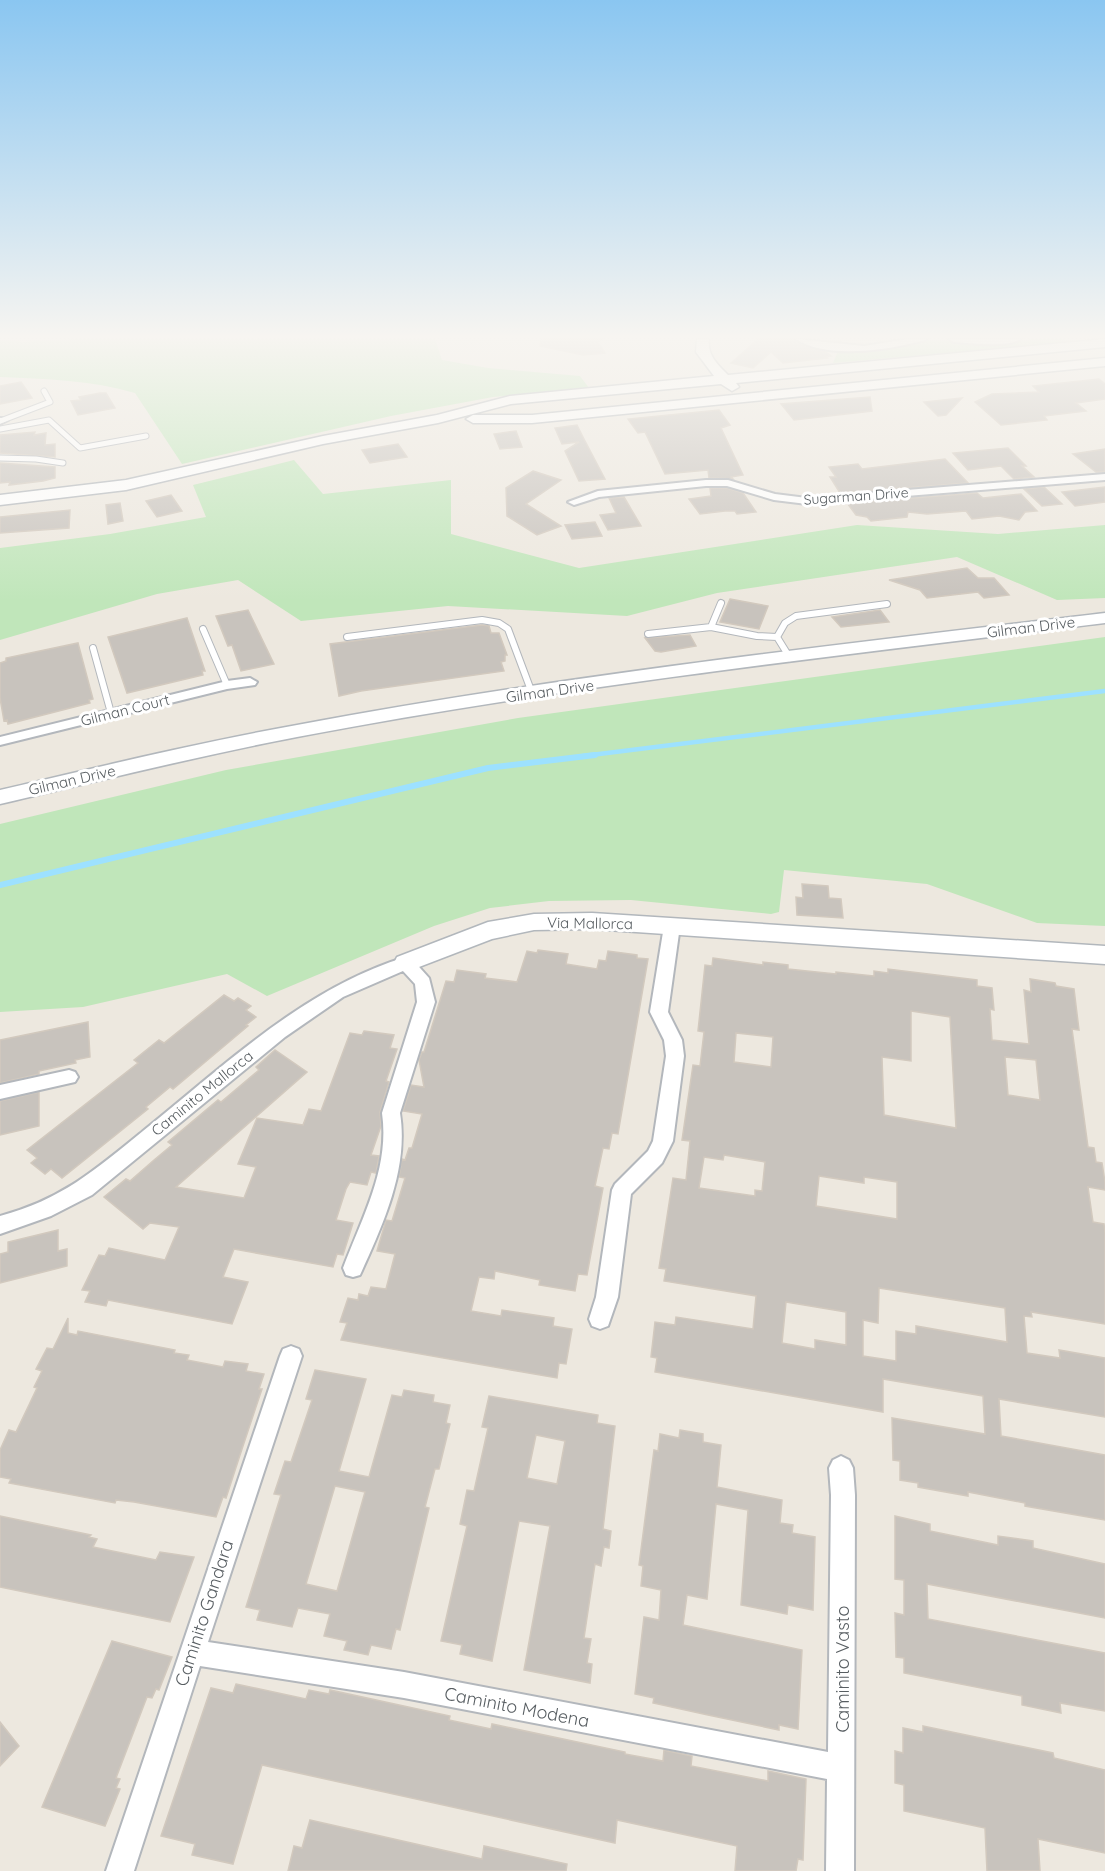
<svg xmlns="http://www.w3.org/2000/svg" width="1105" height="1871" viewBox="0 0 1105 1871" font-family="Quicksand,sans-serif">
	<style>
		.green { fill: #c0e6ba }
		.lines { fill: none; stroke-linecap: round; stroke-linejoin: round }
		.stream-far1 { stroke: #9de1ff; stroke-width: 4.5 }
		.stream { stroke: #9de1ff; stroke-width: 6 }
		.building { fill: #c8c3bd; stroke: #d2c9be; stroke-width: 1.5; fill-rule: evenodd }
		.lane-far1-casing { stroke: #b3b7bc; stroke-width: 7 }
		.lane-casing { stroke: #b3b7bc; stroke-width: 8 }
		.street-casing { stroke: #b3b7bc; stroke-width: 4 }
		.secondary-casing { stroke: #b2b7bc; stroke-width: 3 }
		.lane-far1 { stroke: #fff; stroke-width: 5 }
		.lane { stroke: #fff; stroke-width: 6 }
		.street { fill: #fff; fill-rule: evenodd }
		.secondary { fill: #fff; fill-rule: evenodd }
		.labels { text-anchor: middle; dominant-baseline: central; stroke-width: 6; stroke-linejoin: round; paint-order: stroke }
		.far-street-label { font-size: 14px; fill: #585e62; stroke: #fff }
		.street-label { font-size: 15px; fill: #585e62; stroke: #fff }
		.near-street-label { font-size: 18px; fill: #585e62; stroke: #fff }
	</style>
	<rect width="100%" height="100%" fill="#ede8df"/>
	<!-- green -->
	<path class="green" d="M76,339H435L442,360L488,368L580,376L589,388L493,397L391,416L182,464L135,393C91,380 46,379 0,377V340L23,342Z
		M1030,339H1064L1069,342L833,363L838,351L859,352L890,349L932,340L1007,343Z
		M294,460L323,494L451,480V534L579,568L857,525L998,534L1105,525V598L1057,600L957,557L717,593L627,616L448,606L301,621L238,580L157,594L0,640V548L110,534L206,517L193,485Z
		M1105,637V926L1037,923L927,884L784,870L779,912L771,914L631,900L549,901L490,908L434,926L267,996L227,974L83,1007L0,1012V824L226,770L518,718Z"/>
	<g class="lines">
		<!-- stream-far1 -->
		<path class="stream-far1" d="M583,756L1105,691"/>
		<!-- stream -->
		<path class="stream" d="M0,885L488,768L595,755"/>
	</g>
	<!-- building -->
	<path class="building" d="M541,339H602L598,342L605,353L583,355L540,346Z
		M758,339H794L807,347L826,352L831,356L825,357L827,358L783,363L771,352L753,368L731,363Z
		M1099,379L1105,384V399L1076,403L1086,411L1044,416L1047,420L1001,425L975,402L992,394L1039,392L1033,386Z
		M21,382L32,398L0,404V386Z
		M100,393H106L115,408L78,415L71,401L81,400L79,397Z
		M870,397L872,411L794,420L781,404Z
		M962,398L946,415L938,416L924,402Z
		M719,410L730,425L721,428L743,475L731,477L733,479L709,478L708,470L665,474L645,432L638,433L628,419Z
		M577,425L584,439L605,479L579,481L565,451L579,442L562,444L555,428Z
		M516,431L522,447L500,449L494,434Z
		M35,432L34,435L46,433L45,445L55,444V457L0,453V435Z
		M398,444L407,457L370,463L362,450Z
		M1008,448L1026,466H1022L1034,477L1014,479L1001,466L968,470L953,453Z
		M1105,449V472H1096L1073,454Z
		M945,459L968,483L840,493L830,477H836L829,467L858,464L862,469Z
		M0,463L55,467V478L43,481L9,485L10,482L0,483Z
		M533,471L561,480L526,504L561,526L537,535L507,516L506,488Z
		M1044,487L1062,504L1042,506L1024,489Z
		M1105,487V502L1075,506L1062,492Z
		M710,488H727L743,493L756,512L737,514L735,511H725L700,514L689,499L711,496Z
		M977,493L983,498L1021,494L1037,511L1025,512L1019,520L999,516L972,519L966,511L927,514L908,512L907,517L871,521L867,517L856,515L847,503Z
		M171,495L182,511L157,517L146,501Z
		M624,497L641,526L608,530L600,515L616,513L609,498Z
		M120,503L123,521L108,524L106,505Z
		M70,510L69,528L0,533V517Z
		M595,522L602,536L572,539L565,525Z
		M967,568L978,578H994L1009,595L984,598L978,592L927,598L920,590L889,580Z
		M730,599L768,606L759,629L720,622Z
		M248,610L274,664L241,671L232,645L228,646L216,616Z
		M880,610L889,622L841,627L832,617Z
		M187,618L205,671H202L203,675L127,693L108,637Z
		M482,625L489,626L491,633H499L507,655H505V661L501,662L504,671L361,691L339,696L330,644Z
		M690,635L696,646L661,652L655,651L645,638Z
		M78,643L93,699L89,700L90,703L8,724L7,720L4,721L0,698V663L6,661V658Z
		M802,884L828,886L829,898L841,899L843,918L797,915L796,897L803,898Z
		M538,950L568,954L566,964L597,969L599,960L606,961L608,951L637,955V958L648,959L618,1134L612,1133L609,1149L603,1148L595,1186L603,1188L587,1275L578,1274L575,1291L539,1285L540,1280L495,1271L494,1279L479,1277L471,1311L501,1316L502,1310L554,1318L553,1326L572,1329L566,1364L559,1363L557,1378L341,1340L347,1323L340,1322L348,1298L358,1300L359,1294L368,1296L371,1287L386,1289L395,1254L377,1251L386,1220L392,1221L405,1178L399,1177L402,1159L405,1160L409,1148H412L422,1114L403,1111L411,1085L424,1087L419,1060L422,1052H424L446,981L454,982L457,970L486,974L485,978L517,982L527,951L537,953Z
		M713,958L763,965V962L788,965V969L836,974V972L874,976V971L888,973V969L977,980V986L992,988L994,1010L990,1009L992,1040L1029,1044L1024,990L1031,992L1030,979L1055,983L1056,986L1074,989L1079,1030L1072,1029L1088,1147L1094,1148L1096,1162L1102,1163L1105,1182V1190L1088,1187L1093,1222L1104,1224L1105,1233V1324L1031,1312L1032,1317L1024,1316L1027,1353L1060,1358L1059,1350L1105,1358V1417L999,1399L1001,1436L1105,1455V1520L1025,1506V1503L968,1492V1496L918,1487V1483L900,1480V1461L893,1460L892,1418L985,1434L983,1396L883,1379V1412L655,1372L657,1358L651,1357L655,1322L675,1325L676,1317L753,1329L756,1296L664,1281L666,1269L659,1268L673,1178L686,1180L690,1141L682,1140L693,1065L700,1066L704,1032L698,1031L705,965L712,966ZM911,1011L950,1017L956,1128L884,1115L882,1057L911,1061ZM736,1033L773,1037L771,1067L734,1062ZM1005,1057L1036,1060L1040,1100L1008,1095ZM724,1155L765,1162L762,1191L755,1190V1196L699,1188L704,1157L723,1160ZM819,1176L864,1183V1177L897,1182V1219L816,1206ZM879,1288L1005,1308L1007,1342L916,1326V1334L896,1331V1361L863,1356V1320L878,1323ZM786,1302L846,1312V1345L815,1340V1349L782,1343Z
		M224,995L234,1001L238,998L251,1006L246,1010L256,1017L246,1025L248,1026L173,1089L170,1087L146,1107L148,1109L62,1178L51,1169L45,1174L31,1163L37,1158L27,1150L138,1063L134,1060L159,1040L164,1043Z
		M88,1022L90,1057L75,1060L76,1063L39,1071V1074L0,1083V1040Z
		M364,1031L394,1035L390,1048L397,1049L386,1081L389,1082L380,1112L381,1126L371,1155L379,1156L376,1173L371,1172L367,1185L350,1182L346,1189L336,1220L353,1223L343,1255L337,1254L333,1267L234,1249L223,1277L248,1282L232,1324L108,1300L106,1306L85,1302L90,1291L82,1290L99,1255L105,1256L109,1248L165,1260L179,1227L150,1223L143,1229L104,1197L126,1179L130,1181L154,1160L172,1145L168,1142L218,1100L221,1102L259,1070L256,1067L275,1050L307,1072L176,1187L244,1198L256,1167L238,1164L257,1118L303,1125L309,1109L321,1111L350,1033L362,1035Z
		M39,1092V1126L0,1135V1101Z
		M58,1230V1251L67,1249V1266L0,1283V1254L8,1252V1242Z
		M68,1318V1333L77,1335L78,1331L175,1350L174,1353L189,1355L187,1360L223,1367L225,1361L248,1364L246,1371L264,1374L259,1389H262L242,1449L226,1498L223,1497L216,1517L134,1502L116,1500L115,1503L9,1483L11,1479L0,1477V1450L9,1430L16,1432L37,1388L34,1387L42,1371L36,1369L47,1348L53,1349Z
		M315,1370L366,1379L339,1471L369,1477L392,1395L402,1397L404,1390L434,1395L433,1402L450,1405L446,1423L450,1424L439,1469H435L425,1507L429,1508L400,1630L396,1629L391,1649L371,1645L368,1655L344,1650L347,1641L324,1636L330,1614L298,1608L292,1627L257,1620L260,1610L246,1607L281,1495L274,1494L285,1461L291,1462L312,1400L306,1399ZM335,1486L365,1492L337,1591L306,1584Z
		M489,1396L598,1415L597,1423L615,1426L603,1529L611,1531L609,1548L604,1547L601,1566L595,1564L584,1638L591,1639L587,1663L592,1664L590,1683L524,1670L550,1526L519,1521L492,1661L460,1654L462,1645L441,1641L467,1526L460,1524L467,1490L474,1491L488,1428L482,1427ZM536,1435L565,1441L557,1484L527,1478Z
		M680,1430L703,1434V1442L721,1445L717,1487L782,1500L780,1523L793,1525L792,1533L815,1537L813,1610L788,1605L787,1614L741,1605L748,1510L716,1504L707,1599L687,1595L683,1625L802,1650L798,1729L779,1725V1730L708,1715L653,1703L654,1698L635,1694L644,1617L659,1620L661,1590L641,1586L643,1566L639,1565L654,1450L658,1451L660,1434L679,1438Z
		M0,1516L91,1535L89,1537L97,1539L93,1547L156,1560L160,1552L194,1557L170,1622L0,1587Z
		M895,1516L930,1524V1531L998,1545V1536L1033,1541V1548L1105,1564V1618L927,1584L928,1619L1105,1653V1711L1060,1703L1061,1713L1022,1705V1696L904,1673V1658L896,1657L895,1613L904,1615V1580L895,1579Z
		M112,1641L172,1657L159,1690L156,1689L152,1698L147,1697L116,1778L120,1779L116,1788L120,1789L105,1826L42,1807Z
		M236,1684L306,1699L309,1690L329,1694L330,1690L450,1716L449,1720L491,1729L492,1724L625,1752V1754L663,1761L664,1750L668,1751L692,1756L691,1766L768,1781V1771L806,1779L803,1860L798,1859L796,1871H735L737,1846L617,1820L615,1843L262,1765L233,1864L192,1855L195,1844L161,1836L211,1688L233,1693Z
		M0,1722L19,1746L0,1766Z
		M923,1726L1053,1753L1054,1758L1105,1770V1853L1038,1839L1040,1871H987L985,1828L904,1811V1785L895,1783V1751L903,1753V1728L923,1732Z
		M310,1820L482,1859L484,1846L567,1864L566,1871H288L294,1846L302,1848Z"/>
	<g class="lines">
		<!-- lane-far1 casing -->
		<g class="lane-far1-casing">
			<path id="lane-far1" d="M3,420L50,402L44,391
				M0,429L49,420L80,448L146,436
				M0,458L36,459L63,463"/>
		</g>
		<!-- lane casing -->
		<g class="lane-casing">
			<path id="lane" d="M711,627L721,603
				M203,629L227,685
				M648,634L711,627L757,636L777,637
				M347,637L482,620L499,623L508,629L532,693
				M777,637L785,623L796,616L887,604
				M777,637L790,658
				M93,648L111,713"/>
		</g>
		<!-- street casing -->
		<g class="street-casing">
			<path id="street" d="M796,339L864,346L908,339H927C921,342 915,342 909,344C878,351 824,358 796,339Z
				M949,339H1021C1007,348 971,343 954,342Z
				M0,418H7L8,420L0,424Z
				M1105,474V480L807,504L774,500L727,486H706L599,497L574,505L568,502L598,491L706,480H728L775,494L807,498Z
				M250,678L257,682L255,685L227,689L0,745V737L227,681Z
				M672,920L678,922L680,926L668,1012L682,1040L684,1056L673,1141L662,1163L631,1194L618,1297L608,1326L600,1329L592,1326L589,1319L596,1297L612,1190L615,1184L648,1151L653,1141L666,1056L664,1040L650,1012L664,926L666,922Z
				M406,957L412,959L429,978L435,1002L400,1113C409,1168 383,1225 360,1275L353,1277L346,1275L343,1268C362,1218 390,1168 382,1113L417,1002L415,984L403,971L343,997L285,1037L92,1195L51,1216L0,1234V1216C61,1200 95,1170 143,1131C224,1066 304,988 406,957Z
				M69,1070L75,1072L78,1077L75,1082L0,1099V1085Z
				M291,1346L299,1349L302,1356L208,1642L404,1672L828,1752L831,1495L829,1468L833,1460L841,1456L849,1460L853,1468L855,1495L854,1871H826L827,1779L404,1698L200,1666L134,1871H106L280,1356L283,1349Z"/>
		</g>
		<!-- secondary casing -->
		<g class="secondary-casing">
			<path id="secondary" d="M697,339H709C707,355 717,364 728,375L1105,339V347L736,383L739,387L732,391L721,384L511,404L438,423L323,444L126,490L0,505V495L126,480L323,436L437,415L510,396L714,376L696,352Z
				M1105,358V366L532,423H473L466,419L473,415H532Z
				M1105,613V623C835,656 564,686 297,737C197,756 99,781 0,804V790C99,767 197,743 297,725C564,675 835,645 1105,613Z
				M592,913L1105,946V964L592,929L534,930L492,939L406,972L397,969L394,963L397,957L488,922L534,914Z"/>
		</g>
		<!-- lane-far1 -->
		<use href="#lane-far1" class="lane-far1"/>
		<!-- lane -->
		<use href="#lane" class="lane"/>
		<!-- street -->
		<use href="#street" class="street"/>
		<!-- secondary -->
		<use href="#secondary" class="secondary"/>
	</g>
	<!-- sky -->
	<linearGradient id="sky" x2="0" y2="1"><stop stop-color="#8ac6f1"/><stop offset="0.56" stop-color="#f7f5f1"/><stop offset="1" stop-color="#f7f5f1" stop-opacity="0"/></linearGradient>
	<rect width="1105" height="601" fill="url(#sky)"/>
	<g class="labels">
		<!-- far-street labels -->
		<g class="far-street-label">
			<text transform="translate(856 496) rotate(-4)">Sugarman Drive</text>
		</g>
		<!-- street labels -->
		<g class="street-label">
			<text transform="translate(1031 627) rotate(-7)">Gilman Drive</text>
			<text transform="translate(550 691) rotate(-8)">Gilman Drive</text>
			<text transform="translate(125 710) rotate(-14)">Gilman Court</text>
			<text transform="translate(72 780) rotate(-13)">Gilman Drive</text>
			<text transform="translate(590 923) rotate(1)">Via Mallorca</text>
			<text transform="translate(202 1093) rotate(-39)">Caminito Mallorca</text>
		</g>
		<!-- near-street labels -->
		<g class="near-street-label">
			<text transform="translate(204 1613) rotate(-72)">Caminito Gandara</text>
			<text transform="translate(842 1669) rotate(-90)">Caminito Vasto</text>
			<text transform="translate(517 1707) rotate(11)">Caminito Modena</text>
		</g>
	</g>
</svg>
